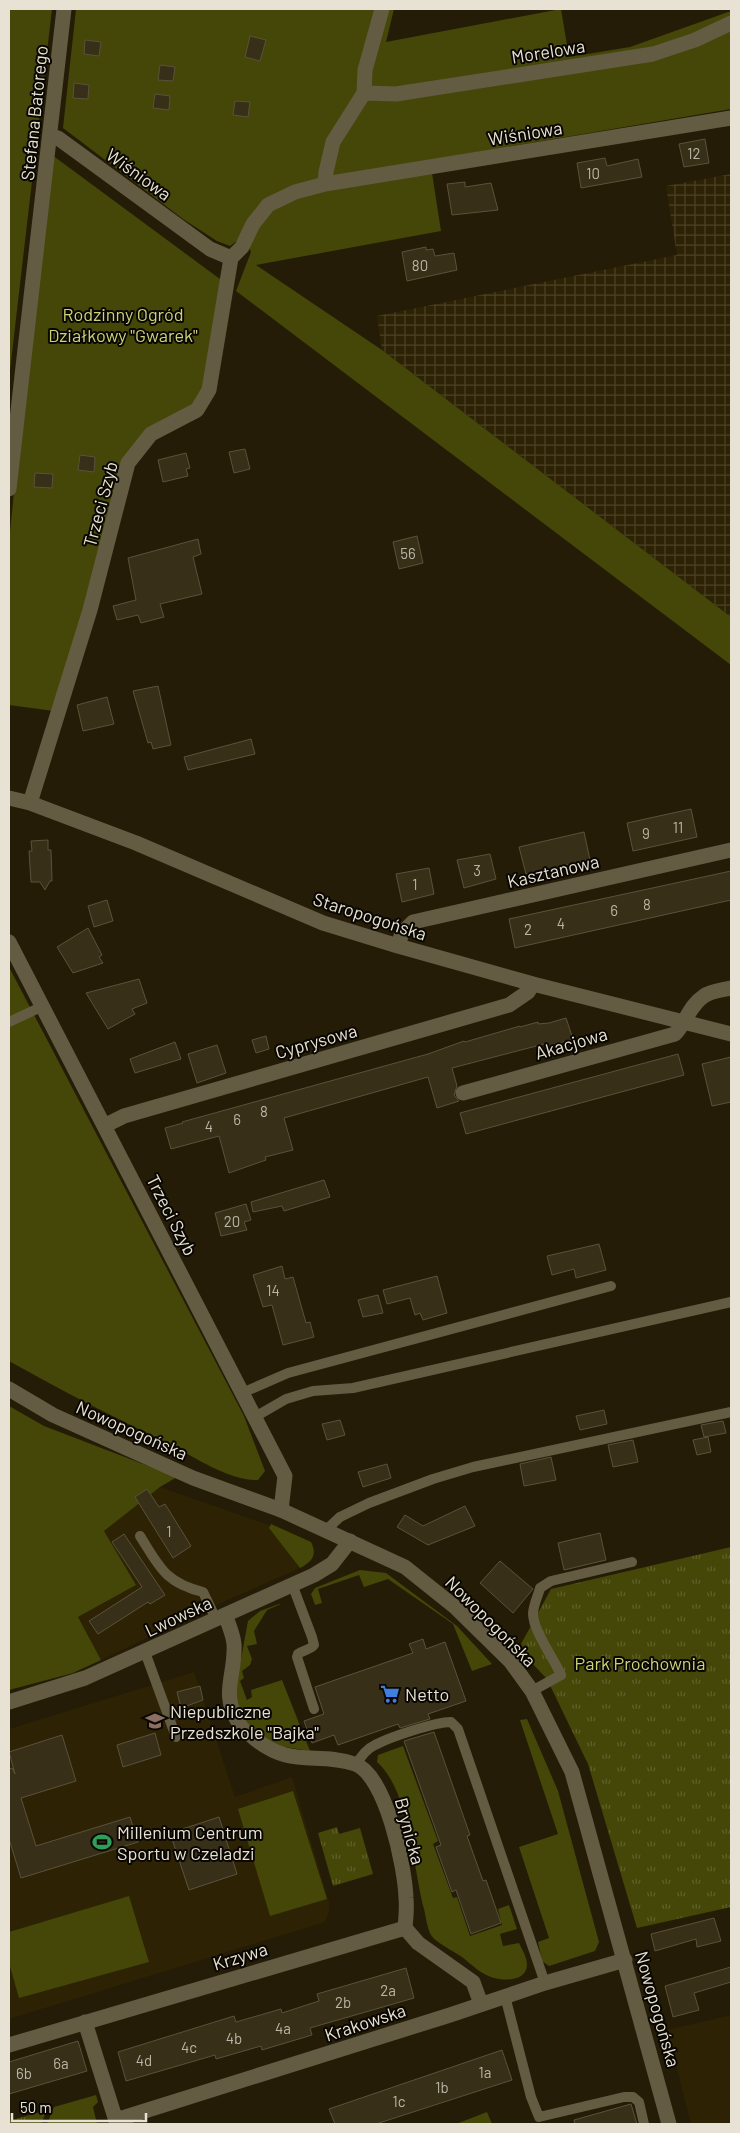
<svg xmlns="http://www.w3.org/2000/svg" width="740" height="2133" viewBox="0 0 740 2133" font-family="Barlow,sans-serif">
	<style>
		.built { fill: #2d2203 }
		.industrial { fill: url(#industrial-grid) }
		.green { fill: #444708 }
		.park { fill: url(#park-tufts) }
		.building { fill: #372f18; stroke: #5a523a }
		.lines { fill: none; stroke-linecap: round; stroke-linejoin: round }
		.service { stroke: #645b43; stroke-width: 10 }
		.minor { stroke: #645b43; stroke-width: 15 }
		.tertiary { stroke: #645b43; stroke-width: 15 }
		.labels { text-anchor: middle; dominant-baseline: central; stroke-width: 4; stroke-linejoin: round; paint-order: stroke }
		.number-label { font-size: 15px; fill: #bbb5a5 }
		.street-label { font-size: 18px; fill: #e7e2d4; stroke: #0a0702 }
		.park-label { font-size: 18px; fill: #ccd477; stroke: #0a0702 }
		.poi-label { font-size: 18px; fill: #e7e2d4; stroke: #0a0702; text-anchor: start }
	</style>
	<defs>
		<pattern id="industrial-grid" width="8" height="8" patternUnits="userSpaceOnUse" patternTransform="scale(1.25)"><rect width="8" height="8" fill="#2d2203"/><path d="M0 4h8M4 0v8" fill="none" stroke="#4b4227"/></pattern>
		<pattern id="park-tufts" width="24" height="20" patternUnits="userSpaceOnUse" patternTransform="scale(1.25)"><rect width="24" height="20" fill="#444708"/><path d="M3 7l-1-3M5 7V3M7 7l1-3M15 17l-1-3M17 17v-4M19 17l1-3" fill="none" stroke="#5f612b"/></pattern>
	</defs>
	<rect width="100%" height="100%" fill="#241c06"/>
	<!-- built -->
	<path class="built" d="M160,1487L269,1525L300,1568L203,1611L101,1660L78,1617L136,1585L104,1531Z
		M194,1672L235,1797L292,1777L329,1902V1912L325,1922L9,2019V1729Z
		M731,2015V2124H691L667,2030Z"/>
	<!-- industrial -->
	<path class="industrial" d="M731,174V617L382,350L377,316L677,255L666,186Z"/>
	<!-- green -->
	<path class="green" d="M9,9H52L9,379Z
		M76,9H394L386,42L561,9L569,57L630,47L731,11V109L430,160L441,231L256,265L382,350L731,617V665L236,291L251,252L244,236L230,246L217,241L183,219L63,128Z
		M48,152L224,282L204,404L151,434L128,463L61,712L9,705V542Z
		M9,967L244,1416L265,1471L258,1480C232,1482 194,1457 171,1445C116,1418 62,1391 9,1361Z
		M9,1406L44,1426L177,1477L160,1487L104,1531L136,1585L78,1617L101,1660L73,1673L9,1690Z
		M271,1524L311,1542C318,1556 311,1562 300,1568L269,1528Z
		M360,1570L386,1573L457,1626L492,1664L472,1671L453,1624L388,1579L364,1587L359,1575L318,1589L322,1603L315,1605L311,1594L315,1588Z
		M279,1604H281L267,1610L254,1631L257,1644L247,1646L252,1659L250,1665L242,1671L244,1678L240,1681L247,1700L252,1697L251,1690L282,1680L310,1751L279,1746L242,1725L235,1692L248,1621L260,1611Z
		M527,1719L558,1791L599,1942L595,1951L549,1966L542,1961L538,1942L549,1938L519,1847L558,1834L520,1720Z
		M403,1746L438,1841L433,1844L453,1898L457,1897L470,1936L502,1925L498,1909L509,1905L517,1929L500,1934L503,1946L519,1943C522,1949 527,1958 527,1964C527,1981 506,1981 494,1978C482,1975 472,1965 462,1957C455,1952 435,1942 431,1935C427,1928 426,1917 424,1909C413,1868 410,1791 377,1762L378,1755Z
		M293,1791L327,1899L270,1916L238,1809Z
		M129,1896L149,1962L19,1998L9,1963V1932Z
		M96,2095L98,2102L93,2107L97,2124H47L54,2107Z
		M487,2112L492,2124H456Z"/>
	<!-- park -->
	<path class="park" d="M731,1547V1907L637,1928L588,1764L547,1679L529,1660L521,1644L551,1589Z
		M337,1827L339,1834L360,1828L373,1874L333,1886L318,1833Z
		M47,2110L41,2124H9V2121Z"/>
	<!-- building -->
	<path class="building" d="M250,36L266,40L260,61L245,57Z
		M85,40L101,42L99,56L84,54Z
		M160,65L175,67L173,81L158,80Z
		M74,83L89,85L88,99L73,98Z
		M155,94L170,96L169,110L153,108Z
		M235,101L250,102L248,117L233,115Z
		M705,139L709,163L684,167L679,144Z
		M605,158L607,166L638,159L642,177L581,188L577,163Z
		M465,182V187L491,183L498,210L452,215L447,184Z
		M426,247V250L433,249L435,256L454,253L457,270L407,281L402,252Z
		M245,449L250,469L234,473L229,452Z
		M186,453L190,468L186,469L188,476L163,482L158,460Z
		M80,455L95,457L94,472L78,470Z
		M35,473L53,474L52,488L34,487Z
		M417,536L423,563L399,569L393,542Z
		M198,539L201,554L193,557L202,594L160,604L164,617L141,623L138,615L117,620L113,606L136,600L128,558Z
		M158,686L171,745L153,749L151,742L148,743L133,691Z
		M107,697L114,724L83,731L77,705Z
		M251,739L255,754L188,770L184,757Z
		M691,809L697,837L633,851L627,823Z
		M584,832L590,860L526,874L519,847Z
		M48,840V850H51L52,881H50L45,890L40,882H31L29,851H32L31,841Z
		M490,854L496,879L464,888L457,860Z
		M429,868L434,894L402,902L396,874Z
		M731,871V900L515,948L509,919Z
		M107,900L113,921L94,927L88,906Z
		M88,928L102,955L99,957L103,963L73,973L57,947Z
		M139,979L147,1003L132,1009L135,1014L108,1029L86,993Z
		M566,1018L573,1039L545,1047L544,1044L452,1068L457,1086L454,1095L459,1101L437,1108L428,1077L284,1118L293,1150L265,1157L266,1160L229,1173L219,1136L171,1149L165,1128L183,1123L182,1122L428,1054L464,1041L465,1042L520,1026V1027L538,1022V1024L549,1023Z
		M266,1036L269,1049L256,1053L252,1040Z
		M175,1042L181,1059L135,1073L130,1059Z
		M217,1045L226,1073L197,1083L188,1054Z
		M678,1054L684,1075L466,1134L460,1113Z
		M731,1057V1102L712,1106L702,1064Z
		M324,1180L330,1197L284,1211L282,1206L253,1212L251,1202Z
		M246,1204L251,1220L244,1222L247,1230L221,1236L215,1213Z
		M599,1244L606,1270L576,1278L574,1269L552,1275L547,1256Z
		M282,1266L285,1279L293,1277L306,1323L310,1322L314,1337L283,1345L272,1305L263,1307L253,1275Z
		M437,1276L447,1313L423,1320L420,1313L415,1315L410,1298L387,1304L383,1290Z
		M378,1295L383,1313L363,1317L358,1300Z
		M604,1410L607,1424L580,1430L576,1416Z
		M340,1420L345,1435L327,1440L322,1424Z
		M723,1421L726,1433L704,1437L701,1425Z
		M708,1437L711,1452L697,1455L693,1440Z
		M633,1440L638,1462L613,1467L608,1445Z
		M551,1457L556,1480L524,1486L520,1464Z
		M387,1464L391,1478L363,1487L358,1472Z
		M147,1489L159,1507L165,1504L191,1546L173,1558L135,1497Z
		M465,1506L475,1526L428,1545L397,1527L405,1515L423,1526Z
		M600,1533L606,1560L564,1570L558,1543Z
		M124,1534L165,1595L150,1604L148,1602L98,1634L89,1621L142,1587L112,1542Z
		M500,1561L533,1589L513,1613L480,1583Z
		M423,1639L426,1649L445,1642L466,1701L428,1714L430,1719L400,1728L398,1724L338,1745L334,1735L312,1743L304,1721L324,1714L315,1687L413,1653L409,1644Z
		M200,1686L203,1700L181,1708L177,1692Z
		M434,1732L470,1835L467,1836L483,1881L486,1880L501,1923L471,1934L456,1890L452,1892L436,1847L441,1845L404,1741Z
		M155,1733L161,1755L123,1767L117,1745Z
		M62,1735L76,1781L21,1798L36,1846L130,1817L138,1842L21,1878L9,1839V1769L12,1768L15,1774L9,1752Z
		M219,1817L237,1874L189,1890L170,1833Z
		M714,1918L721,1941L697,1947L696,1939L655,1951L651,1934Z
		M731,1967V1982L694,1993L699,2010L673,2017L665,1986Z
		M406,1968L414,1998L310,2028L312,2035L262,2050L261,2046L216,2059L215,2055L126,2081L118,2052L234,2016L236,2022L281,2009L282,2013L319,2001L317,1994Z
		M78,2041L87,2071L9,2094V2062Z
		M502,2050L512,2080L376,2124H335L329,2109Z
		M631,2104L637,2124H575L574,2120Z"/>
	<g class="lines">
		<!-- service -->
		<path class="service" d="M9,1022L41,1007
			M242,1393L288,1373L611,1286
			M255,1417L286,1399L313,1391L353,1388L731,1302
			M326,1530L340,1517L369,1503L433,1479L473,1467L731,1412
			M140,1536C159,1566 165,1583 203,1592L216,1619
			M292,1584L312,1637L314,1645C310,1650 303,1650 298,1654L297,1657L314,1709
			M145,1652L176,1737
			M532,1691L561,1675C554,1659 533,1630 533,1614C533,1606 538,1596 540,1588L551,1581L632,1562
			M356,1765C361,1756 366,1749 375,1745C390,1737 435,1722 451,1722L458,1729L545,1983
			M505,1996L531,2097L539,2117L624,2097H633L639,2102L644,2124"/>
		<!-- minor -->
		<path class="minor" d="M364,93L396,94L653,54L695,40L731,23
			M50,136L58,138L210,249L231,258
			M325,184L326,172L333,142L364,93L365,70L382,9
			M9,489L64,9
			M9,798L30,803L136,843L323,923L398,946L533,984L731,1034
			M30,803L90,610L128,463L151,434L197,410L209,390L231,258L242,247L253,224L268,205L295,192L325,184L731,118
			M9,942L285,1476L281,1510
			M398,946L402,933L413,922L731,850
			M463,1093L675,1034C686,1022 690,1005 704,996C711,991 723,990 731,988
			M104,1126L124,1116L509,1005L528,992L533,984
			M225,1615C229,1625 233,1634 234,1644C236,1676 219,1693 240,1725C243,1730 250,1734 254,1738C291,1769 317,1751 355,1764C386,1775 405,1867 406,1898C407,1908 406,1918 405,1928L418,1943L473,1982L481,2004
			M9,1702L85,1678L314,1575L332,1564L350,1541
			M85,2022L117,2124
			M9,2045L405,1928
			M116,2120L450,2015L545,1983L625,1960"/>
		<!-- tertiary -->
		<path class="tertiary" d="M9,1389L53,1415L193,1478L281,1510L405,1567L455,1607L511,1662L532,1691L572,1772L669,2124"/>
	</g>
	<!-- icons -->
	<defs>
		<g id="supermarket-bare" transform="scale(1.5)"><path d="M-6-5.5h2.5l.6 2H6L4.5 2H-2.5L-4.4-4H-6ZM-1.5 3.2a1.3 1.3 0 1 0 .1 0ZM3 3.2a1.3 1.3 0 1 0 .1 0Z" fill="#3f7fe0" stroke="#0a0702" stroke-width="2.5" paint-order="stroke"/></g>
		<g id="school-bare" transform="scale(1.5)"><path d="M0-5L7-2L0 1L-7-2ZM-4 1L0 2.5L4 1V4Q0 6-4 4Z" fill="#8d6e63" stroke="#0a0702" stroke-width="2.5" paint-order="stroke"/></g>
		<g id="stadium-bare" transform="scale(1.5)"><path d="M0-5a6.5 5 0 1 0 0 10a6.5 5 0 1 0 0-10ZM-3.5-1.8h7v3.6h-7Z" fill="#2e9e5b" stroke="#0a0702" stroke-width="2.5" paint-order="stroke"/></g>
	</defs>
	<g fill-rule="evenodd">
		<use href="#supermarket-bare" x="390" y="1694"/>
		<use href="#school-bare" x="155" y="1721"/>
		<use href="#stadium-bare" x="102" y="1842"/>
	</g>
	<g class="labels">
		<!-- number labels -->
		<g class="number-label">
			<text x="694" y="153">12</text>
			<text x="593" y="173">10</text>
			<text x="420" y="265">80</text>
			<text x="408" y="553">56</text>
			<text x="678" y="827">11</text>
			<text x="646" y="833">9</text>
			<text x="477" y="870">3</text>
			<text x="415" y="884">1</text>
			<text x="647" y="904">8</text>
			<text x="614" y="910">6</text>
			<text x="561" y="923">4</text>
			<text x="528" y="929">2</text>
			<text x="264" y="1111">8</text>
			<text x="237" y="1119">6</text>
			<text x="209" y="1126">4</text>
			<text x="232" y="1221">20</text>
			<text x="273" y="1290">14</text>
			<text x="169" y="1531">1</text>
			<text x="388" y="1990">2a</text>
			<text x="343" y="2002">2b</text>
			<text x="283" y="2028">4a</text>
			<text x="234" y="2038">4b</text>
			<text x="189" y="2047">4c</text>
			<text x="144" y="2060">4d</text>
			<text x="61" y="2063">6a</text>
			<text x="485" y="2072">1a</text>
			<text x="24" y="2073">6b</text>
			<text x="442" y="2087">1b</text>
			<text x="399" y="2101">1c</text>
		</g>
		<!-- street labels -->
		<g class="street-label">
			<text transform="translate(548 51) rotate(-9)">Morelowa</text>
			<text transform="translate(34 113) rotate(-84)">Stefana Batorego</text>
			<text transform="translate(525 133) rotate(-9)">Wiśniowa</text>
			<text transform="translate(139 174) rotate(36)">Wiśniowa</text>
			<text transform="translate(100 504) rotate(-75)">Trzeci Szyb</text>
			<text transform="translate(553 871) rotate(-13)">Kasztanowa</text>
			<text transform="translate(370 916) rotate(18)">Staropogońska</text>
			<text transform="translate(316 1041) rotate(-16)">Cyprysowa</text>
			<text transform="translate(571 1043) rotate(-16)">Akacjowa</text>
			<text transform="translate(172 1215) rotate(63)">Trzeci Szyb</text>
			<text transform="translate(132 1430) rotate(24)">Nowopogońska</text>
			<text transform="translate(178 1616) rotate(-25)">Lwowska</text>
			<text transform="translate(491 1621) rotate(45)">Nowopogońska</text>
			<text transform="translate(410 1831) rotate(75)">Brynicka</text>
			<text transform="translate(240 1956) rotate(-17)">Krzywa</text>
			<text transform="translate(658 2009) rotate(74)">Nowopogońska</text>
			<text transform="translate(365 2022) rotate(-18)">Krakowska</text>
		</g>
		<!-- park labels -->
		<g class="park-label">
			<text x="123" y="314">Rodzinny Ogród<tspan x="123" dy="21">Działkowy "Gwarek"</tspan></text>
			<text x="640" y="1663">Park Prochownia</text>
		</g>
		<!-- poi labels -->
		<g class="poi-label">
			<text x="405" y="1694">Netto</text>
			<text x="170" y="1711">Niepubliczne<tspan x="170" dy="21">Przedszkole "Bajka"</tspan></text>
			<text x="117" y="1832">Millenium Centrum<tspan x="117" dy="21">Sportu w Czeladzi</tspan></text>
		</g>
	</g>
	<!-- border -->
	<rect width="740" height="2133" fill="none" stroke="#e7e2d4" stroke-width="20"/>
	<!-- scale -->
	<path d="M12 2113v8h134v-8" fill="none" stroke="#e7e2d4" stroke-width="2.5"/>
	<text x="20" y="2113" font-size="15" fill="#e7e2d4" stroke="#0a0702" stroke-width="4" paint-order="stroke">50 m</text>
</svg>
